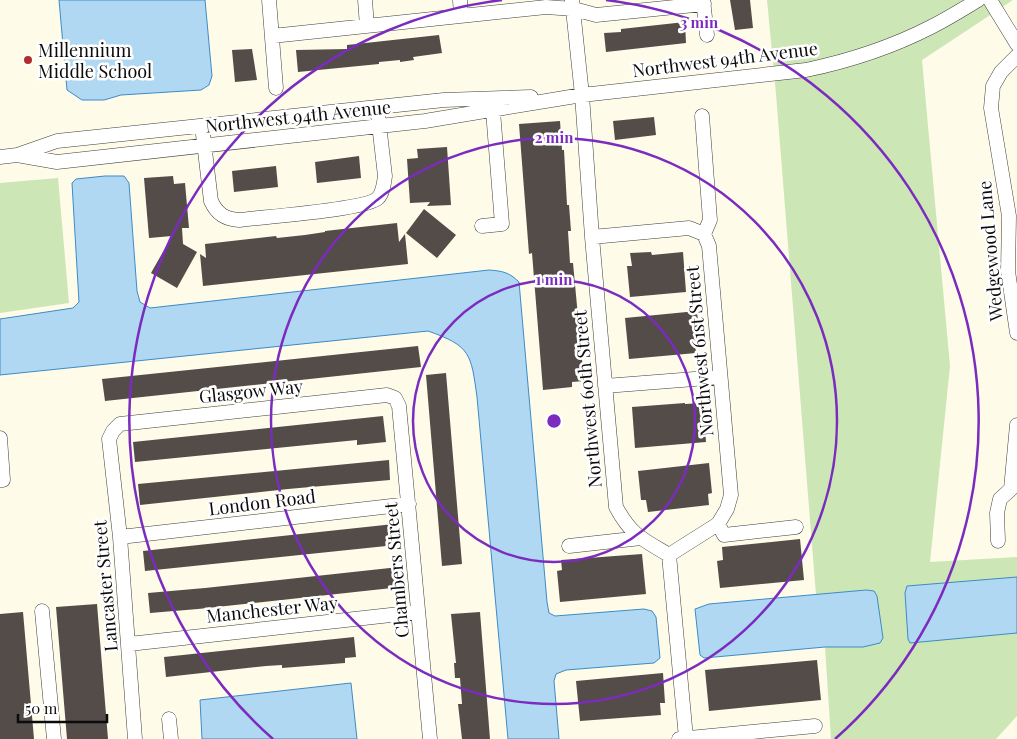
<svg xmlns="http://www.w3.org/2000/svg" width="1017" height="739" viewBox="0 0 1017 739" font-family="'Playfair Display',serif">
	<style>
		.green { fill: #cde6b6 }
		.water { fill: #b1d8f2; stroke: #3c8bc6 }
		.building { fill: #534c48 }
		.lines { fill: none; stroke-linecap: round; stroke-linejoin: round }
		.minor-casing { stroke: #3e3e3e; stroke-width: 15 }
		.minor { stroke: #fff; stroke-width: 14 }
		.ring { fill: none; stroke: #7b2cbf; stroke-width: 2.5 }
		.poi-dot { fill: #b32b2d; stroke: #fff; stroke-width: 2 }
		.labels { text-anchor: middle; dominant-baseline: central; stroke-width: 5; stroke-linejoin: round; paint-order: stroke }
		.poi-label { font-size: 18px; fill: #0b0b0b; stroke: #fff; text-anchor: start }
		.street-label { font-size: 18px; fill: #0b0b0b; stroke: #fff }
		.centre { fill: #7b2cbf; stroke: #fff; stroke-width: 2.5 }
		.ring-label { font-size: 15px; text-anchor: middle; font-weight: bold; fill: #7b2cbf; stroke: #fff; stroke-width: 5; stroke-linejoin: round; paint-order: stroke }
	</style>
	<rect width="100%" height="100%" fill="#fefbe9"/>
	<!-- green -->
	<path class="green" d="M767,0H1013L922,60L950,366L930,562L1017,557V716L996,739H831L825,647H863L874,591L866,590L816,595L776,94Z
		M58,178L69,303L0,313V183Z"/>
	<!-- water -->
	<path class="water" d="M59,0H205L212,76L209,85L201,90L121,95L104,100H82L67,90Z
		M105,176H124L129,183L137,291L140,302L150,308L489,270C502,271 509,272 519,282L547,602L549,613L555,616L644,609L652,611L656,617L660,658L654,663L566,670L556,674L554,681L559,739H508L477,397C471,354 471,346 428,331L0,375V319L73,308L79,302L72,183L76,179Z
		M1017,577V633L910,643L908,639L905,593L907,586Z
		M866,590L874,591L877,596L883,638L880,643L863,647H825L704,658L700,655L695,609L709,604Z
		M351,683L357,739H202L200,700Z"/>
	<!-- building -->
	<path class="building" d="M730,0H750L753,28L735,30Z
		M685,22L686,43L606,52L604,33L621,32V29Z
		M439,35L442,53L413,57L414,60L400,62V60L379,62V64L298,72L296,50L347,49V45Z
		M252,49L257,80L235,82L232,50Z
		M654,117L656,135L615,140L613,121Z
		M560,121L562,150H564L567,205H569L571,231H568L570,263H573L584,381L572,382V387L543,390L532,253L529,254L519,124Z
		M447,147L451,205L427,206L430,202L410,203L407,159L418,158L417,149Z
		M359,156L361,178L317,183L315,162Z
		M276,166L278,187L234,192L232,171Z
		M173,176L174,184L185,183L189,228H182L183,244L197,252L177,288L151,273L172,236L149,238L144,178Z
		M424,209L456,235L437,258L406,233Z
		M397,223L399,242L405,234L408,264L203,286L200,254L206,258L205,244L276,236L277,238L305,235L325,232V231Z
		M651,252L652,255L683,252L686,292L630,297L627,266H632L630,253Z
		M697,311L700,342H695L696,353L629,359L625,318Z
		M418,346L421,367L105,401L102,379Z
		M446,373L462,564L442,566L426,375Z
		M685,403V404L703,403L706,442L635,448L632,407Z
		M383,416L386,442L357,445V440L135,462L133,442Z
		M389,460L390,480L288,489L140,505L138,484Z
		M709,463L712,493L708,494L709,505L648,512L646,500H641L638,471Z
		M394,524L396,545L145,571L143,551Z
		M800,539L804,580L720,588L717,561L723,560L722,547Z
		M642,554L646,594L560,602L557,571L562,570L561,560Z
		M399,567L401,587L198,609L150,613L148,593L205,588Z
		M97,604L108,739H67L56,607Z
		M23,612L34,739H0V614Z
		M480,612L490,739H462L458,704H462L460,678H455L454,663H456L451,614Z
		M354,637L356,657L345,658V663L282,668V665L266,666L166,677L164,657Z
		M817,660L821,700L709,711L705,670Z
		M663,673L665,703H660L661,715L580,721L576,681Z"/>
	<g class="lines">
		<!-- minor casing -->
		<g class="minor-casing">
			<path id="minor" d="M269,0L276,88
				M365,0L367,26
				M460,0L461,15
				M572,0L582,95L592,237L616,507C631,535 642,539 669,555
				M703,0L707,35
				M990,0L1017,44
				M272,36L546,7L574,9L596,15L704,4
				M1017,56L1001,72L993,86L991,108L1009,216L1008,271L1017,333
				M202,126L211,201C217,214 225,219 239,220C262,217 366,210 378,198C383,193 384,183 385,176L377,107
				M17,155L57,162L425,121L582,95L806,70C849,61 892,47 931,27C947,19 963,9 978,0
				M0,157L17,155L57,141L444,100L531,97
				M482,226L502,224L493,111
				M592,237L689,228L704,234
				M605,386L720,377
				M0,438L3,480H0
				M718,524L724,535L796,527
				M120,537L409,504
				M998,541L997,513L1000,499L1011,489L1017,425
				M569,546L641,538
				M669,555L718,524L727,509L731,495L709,246L704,234L710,220L702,116
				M669,555L686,738
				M42,611L54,739
				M129,644L418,612
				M169,719L171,739
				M135,739L120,537L109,439L113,431L120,424L387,395L395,398L399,406L430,739
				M679,739L815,726"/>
		</g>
		<!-- minor -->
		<use href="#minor" class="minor"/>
	</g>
	<!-- distance rings -->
	<g class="ring">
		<circle cx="554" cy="421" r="141"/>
		<circle cx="554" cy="421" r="283"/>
		<path d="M273 739A424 424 0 0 1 502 0M606 0A424 424 0 0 1 835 739"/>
	</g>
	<!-- markers -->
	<circle class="poi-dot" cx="28" cy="60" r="5"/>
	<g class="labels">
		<!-- poi labels -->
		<g class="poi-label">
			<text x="38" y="50">Millennium<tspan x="38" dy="21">Middle School</tspan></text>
		</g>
		<!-- street labels -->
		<g class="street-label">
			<text transform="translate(725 59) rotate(-7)">Northwest 94th Avenue</text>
			<text transform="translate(298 116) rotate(-6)">Northwest 94th Avenue</text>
			<text transform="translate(990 251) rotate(-95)">Wedgewood Lane</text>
			<text transform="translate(699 351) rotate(-95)">Northwest 61st Street</text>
			<text transform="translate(251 391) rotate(-6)">Glasgow Way</text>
			<text transform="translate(587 399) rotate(-95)">Northwest 60th Street</text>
			<text transform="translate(262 502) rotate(-7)">London Road</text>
			<text transform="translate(396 570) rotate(-95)">Chambers Street</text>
			<text transform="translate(105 586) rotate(-95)">Lancaster Street</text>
			<text transform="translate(272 609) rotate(-6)">Manchester Way</text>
		</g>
	</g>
	<circle cx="554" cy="421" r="8" class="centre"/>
	<g class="ring-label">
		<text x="699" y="28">3 min</text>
		<text x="554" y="143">2 min</text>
		<text x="554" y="285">1 min</text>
	</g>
	<!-- scale -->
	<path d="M18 714v8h89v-8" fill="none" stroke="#0b0b0b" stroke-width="2.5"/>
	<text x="25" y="714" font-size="15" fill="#0b0b0b" stroke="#ffffff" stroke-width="4" paint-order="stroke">50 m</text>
</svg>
